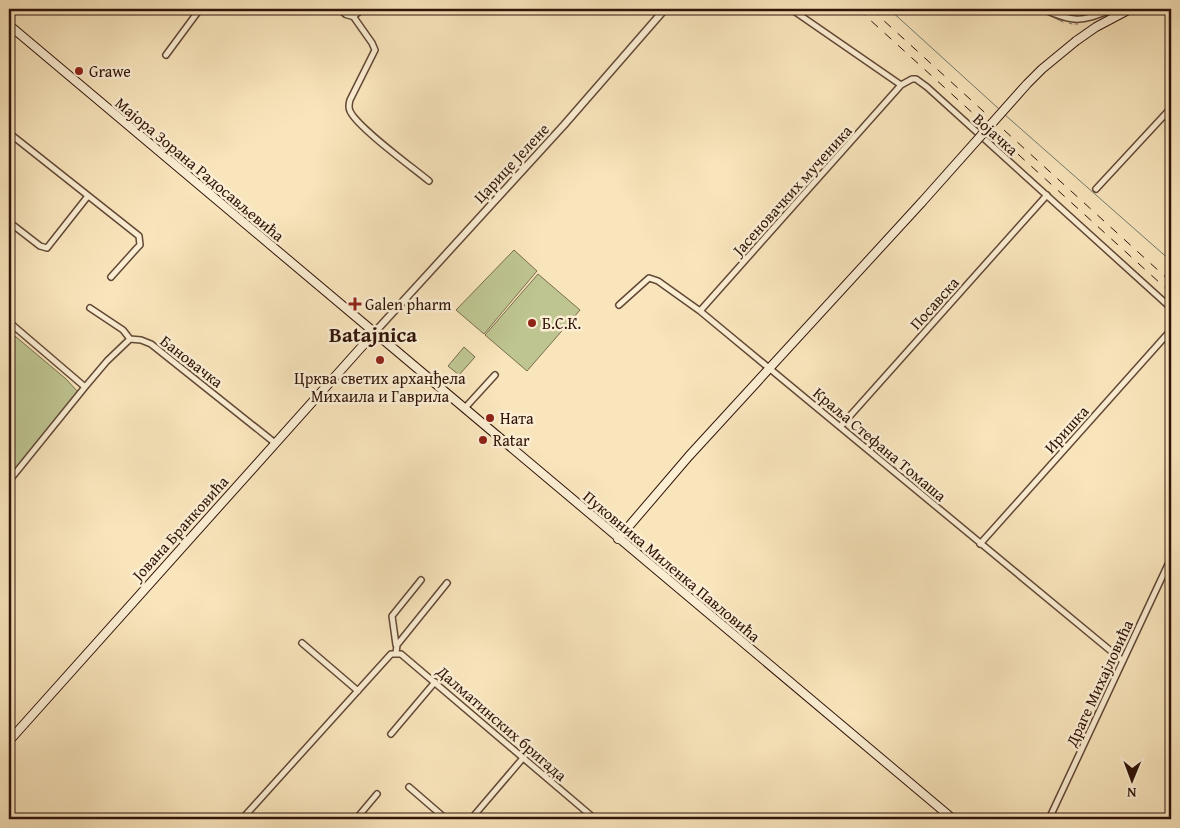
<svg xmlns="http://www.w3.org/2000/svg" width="1180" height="828" viewBox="0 0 1180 828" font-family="'Gentium Book Plus',serif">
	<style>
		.green { fill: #bec591; stroke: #776c4e }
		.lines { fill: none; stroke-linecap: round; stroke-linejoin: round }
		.stream { stroke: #727b6e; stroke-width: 1 }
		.minor-casing { stroke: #624836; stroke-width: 8 }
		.tertiary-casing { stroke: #624836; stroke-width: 9 }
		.secondary-casing { stroke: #30140a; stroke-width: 10 }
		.minor { stroke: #fbeed3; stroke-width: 5 }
		.tertiary { stroke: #fbeed3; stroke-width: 6 }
		.secondary { stroke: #fbeed3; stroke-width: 8 }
		.rail { stroke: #30140a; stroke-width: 1; stroke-dasharray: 9 9; stroke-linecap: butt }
		.secondary-bridge-casing { stroke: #30140a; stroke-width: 10; stroke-linecap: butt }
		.secondary-bridge { stroke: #fbeed3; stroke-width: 8 }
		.poi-dot { fill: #8f2418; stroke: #fbeed3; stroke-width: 2 }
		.labels { text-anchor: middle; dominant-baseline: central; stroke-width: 5; stroke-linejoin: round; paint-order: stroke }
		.poi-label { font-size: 16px; fill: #30140a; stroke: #fbeed3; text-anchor: start }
		.street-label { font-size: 16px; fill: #30140a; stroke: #fbeed3 }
		.district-label { font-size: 21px; font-weight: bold; fill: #30140a; stroke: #fbeed3 }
	</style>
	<rect width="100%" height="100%" fill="#f9e5bc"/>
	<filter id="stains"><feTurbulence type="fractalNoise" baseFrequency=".004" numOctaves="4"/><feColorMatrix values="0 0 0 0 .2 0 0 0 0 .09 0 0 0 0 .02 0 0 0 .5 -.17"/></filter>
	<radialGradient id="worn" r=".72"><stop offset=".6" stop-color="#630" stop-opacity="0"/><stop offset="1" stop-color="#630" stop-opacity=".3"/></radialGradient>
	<!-- green -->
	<path class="green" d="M514,250L537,271L484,334L456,310Z
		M538,274L580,310L527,371L485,335Z
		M9,331L66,379L78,392L9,476Z
		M464,347L475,357L459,375L448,366Z"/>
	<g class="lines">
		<!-- stream -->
		<path class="stream" d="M889,9L999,109
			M1053,17L1063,22
			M1069,23L1072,24
			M1075,24H1078
			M1004,114L1171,261"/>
		<!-- minor casing -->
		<g class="minor-casing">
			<path id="minor" d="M791,9L901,85
				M1043,9C1076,24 1081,21 1114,9
				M353,16L372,43L375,50L350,100C349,104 348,107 350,111C357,127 412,167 429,181
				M166,55L200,9
				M9,133L139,236L140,245L137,248L111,277
				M1096,189L1171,108
				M9,222L40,246L47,248L88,196
				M619,305L649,278L658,281L700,311L1123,661
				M90,308L123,330L130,339L141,340L151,344L275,443
				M700,311L901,85L912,79H916L927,87L1171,308
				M9,322L85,387
				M464,409L495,375
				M840,427L1047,195
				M9,481L85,387L107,361L130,339
				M980,544L1171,330
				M302,643L358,691
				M396,645L392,616L421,580
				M396,653L397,645L447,583
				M391,734L435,682
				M409,787L446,819
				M242,819L391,654H401L595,819
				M356,819L377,794
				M471,819L523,758
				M1049,819L1171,558"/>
		</g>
		<!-- tertiary casing -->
		<g class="tertiary-casing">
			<path id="tertiary" d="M340,9L346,14L353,16L362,9
				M374,333L564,125L665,9"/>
		</g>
		<!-- secondary casing -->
		<g class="secondary-casing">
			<path id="secondary" d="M9,25L953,819
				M1076,41L1096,27L1130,9
				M618,539L689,456L922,202
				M9,741L374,333"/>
		</g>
		<!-- minor -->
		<use href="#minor" class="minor"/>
		<!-- tertiary -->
		<use href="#tertiary" class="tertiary"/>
		<!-- secondary -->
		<use href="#secondary" class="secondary"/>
		<!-- rail -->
		<path class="rail" d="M858,9L1171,293
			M871,9L1171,282"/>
		<!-- secondary-bridge casing -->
		<g class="secondary-bridge-casing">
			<path id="secondary-bridge" d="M922,202L1027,84L1042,69L1076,41"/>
		</g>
		<!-- secondary-bridge -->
		<use href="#secondary-bridge" class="secondary-bridge"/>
	</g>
	<!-- markers -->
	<g class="poi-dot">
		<circle cx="79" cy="71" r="5"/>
		<path d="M352.5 296.5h5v5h5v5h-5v5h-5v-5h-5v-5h5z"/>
		<circle cx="532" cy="323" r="5"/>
		<circle cx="380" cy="360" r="5"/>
		<circle cx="490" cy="418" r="5"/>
		<circle cx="483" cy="440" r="5"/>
	</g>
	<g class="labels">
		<!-- poi labels -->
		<g class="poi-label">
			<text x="89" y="71">Grawe</text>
			<text x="365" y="304">Galen pharm</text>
			<text x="542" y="323">Б.С.К.</text>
			<text x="380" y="378" text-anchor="middle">Црква светих арханђела<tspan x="380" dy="18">Михаила и Гаврила</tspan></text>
			<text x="500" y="418">Ната</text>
			<text x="493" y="440">Ratar</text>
		</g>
		<!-- street labels -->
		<g class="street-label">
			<text transform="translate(996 134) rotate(42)">Војачка</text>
			<text transform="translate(511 163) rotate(-47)">Царице Јелене</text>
			<text transform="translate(200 169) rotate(40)">Мајора Зорана Радосављевића</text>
			<text transform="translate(792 190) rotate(-48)">Јасеновачких мученика</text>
			<text transform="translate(934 303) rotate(-48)">Посавска</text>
			<text transform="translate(192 361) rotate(38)">Бановачка</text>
			<text transform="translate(1066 429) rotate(-48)">Иришка</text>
			<text transform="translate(880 444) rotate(40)">Краља Стефана Томаша</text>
			<text transform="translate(180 528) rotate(-48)">Јована Бранковића</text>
			<text transform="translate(672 566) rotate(40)">Пуковника Миленка Павловића</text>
			<text transform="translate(1099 683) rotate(-65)">Драге Михајловића</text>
			<text transform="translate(502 723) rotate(41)">Далматинских бригада</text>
		</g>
		<!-- district labels -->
		<g class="district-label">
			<text x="373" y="334">Batajnica</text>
		</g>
	</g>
	<!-- margin -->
	<rect width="1180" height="828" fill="none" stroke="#f9e5bc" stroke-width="30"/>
	<rect x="10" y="10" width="1160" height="808" fill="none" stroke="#30140a" stroke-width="2.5"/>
	<rect x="15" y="15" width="1150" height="798" fill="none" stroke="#30140a"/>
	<!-- north arrow -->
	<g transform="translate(1132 780) rotate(181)" stroke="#fbeed3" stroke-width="4" paint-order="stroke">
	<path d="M0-4L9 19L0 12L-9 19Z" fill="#30140a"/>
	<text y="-8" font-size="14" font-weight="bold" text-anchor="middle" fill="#30140a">N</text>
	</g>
	<rect width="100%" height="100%" filter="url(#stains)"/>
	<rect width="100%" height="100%" fill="url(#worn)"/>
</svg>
